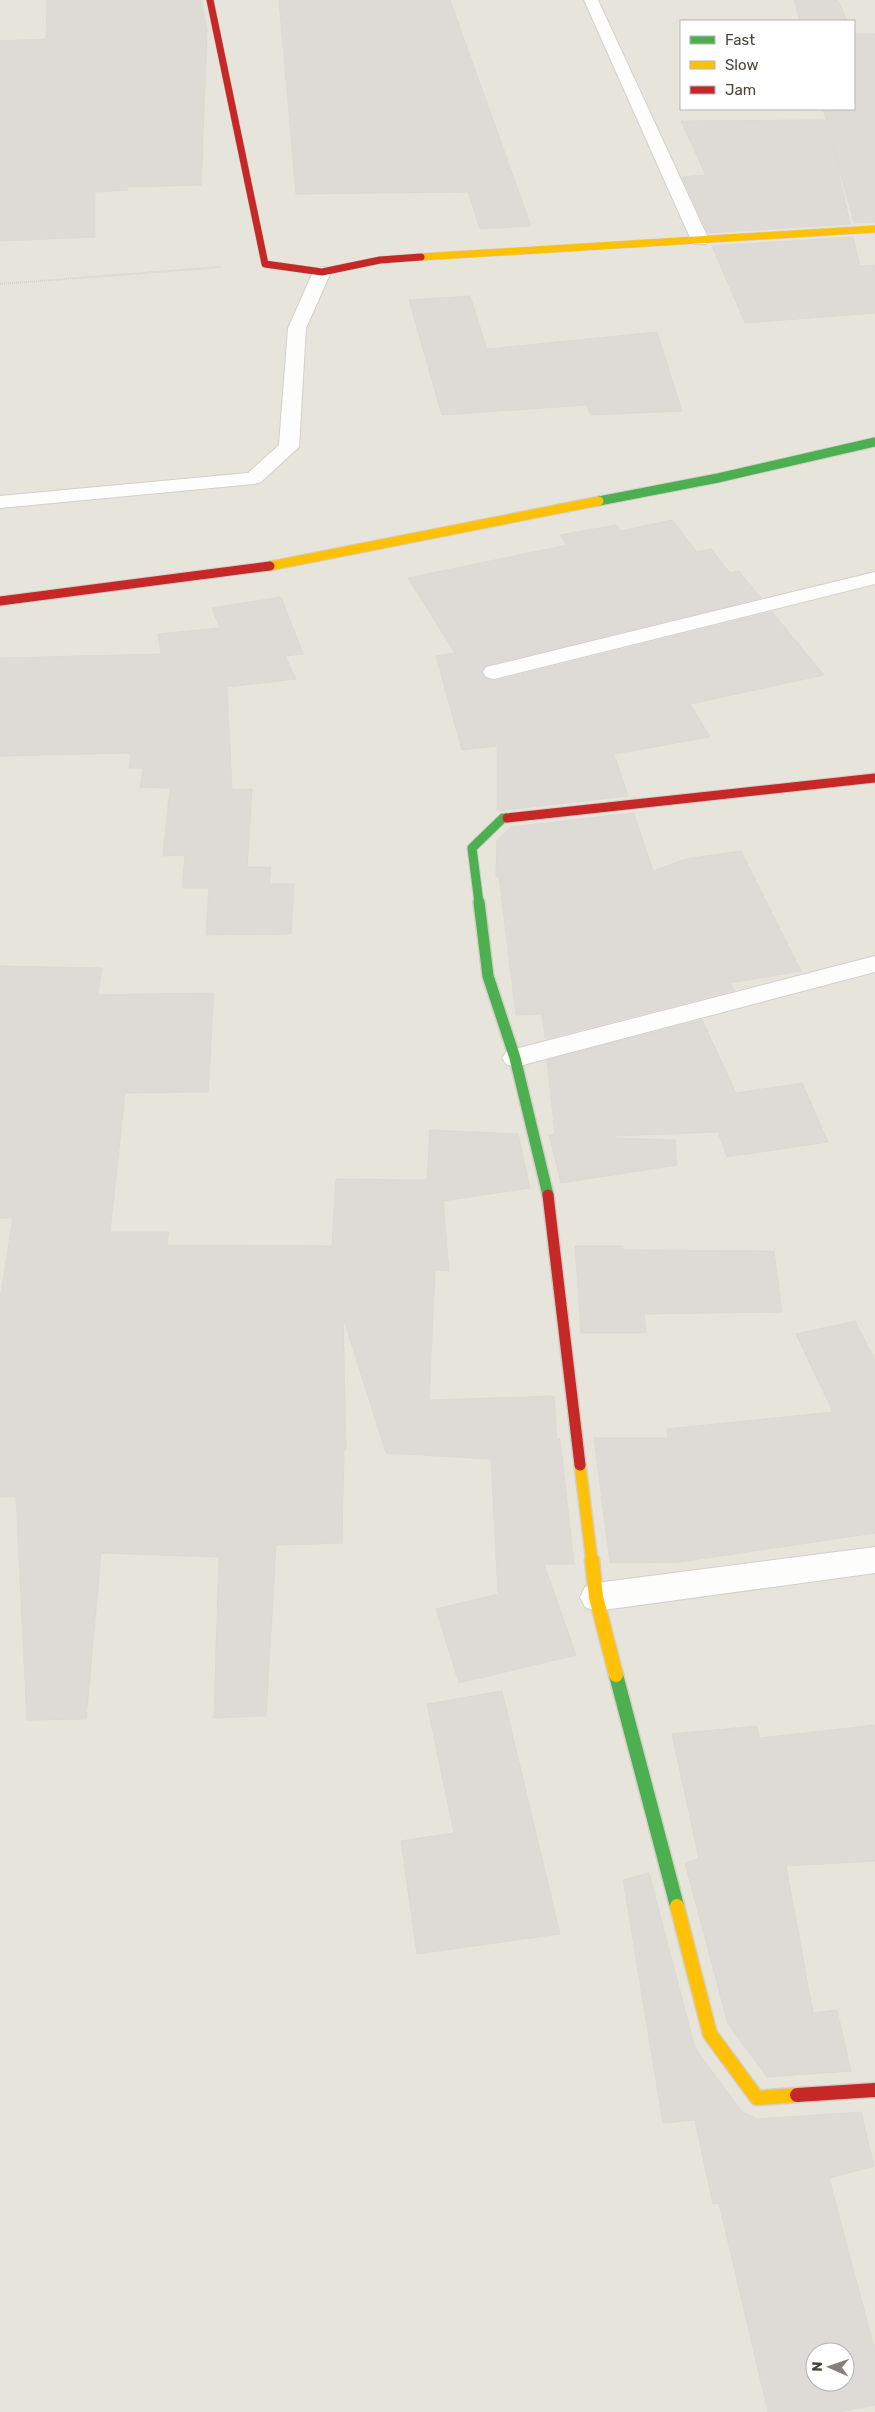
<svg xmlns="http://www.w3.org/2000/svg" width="875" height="2412" viewBox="0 0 875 2412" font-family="Rubik,sans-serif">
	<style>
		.residential { fill: #e7e4dc; fill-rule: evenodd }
		.building { fill: #dedbd6; stroke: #dcd9d4; fill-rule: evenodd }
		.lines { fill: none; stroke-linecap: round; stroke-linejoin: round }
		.street-casing { stroke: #d2d0cb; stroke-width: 2 }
		.fast-far2-casing { stroke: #d3cfc5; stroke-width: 11 }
		.fast-far1-casing { stroke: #d3cfc5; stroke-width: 14 }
		.fast-casing { stroke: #d3cfc5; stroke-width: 17 }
		.slow-far3-casing { stroke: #d3cfc5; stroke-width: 8 }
		.slow-far2-casing { stroke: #d3cfc5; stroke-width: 11 }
		.slow-far1-casing { stroke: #d3cfc5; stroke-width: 14 }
		.slow-casing { stroke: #d3cfc5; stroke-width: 17 }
		.jam-far3-casing { stroke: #d3cfc5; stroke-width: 8 }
		.jam-far2-casing { stroke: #d3cfc5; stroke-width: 11 }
		.jam-far1-casing { stroke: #d3cfc5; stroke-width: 14 }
		.jam-casing { stroke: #d3cfc5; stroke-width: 17 }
		.path { stroke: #d3d2cc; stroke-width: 2; stroke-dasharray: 1 1; stroke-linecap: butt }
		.street { fill: #fdfdfc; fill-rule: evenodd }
		.fast-far2 { stroke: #4caf50; stroke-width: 9 }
		.fast-far1 { stroke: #4caf50; stroke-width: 11 }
		.fast { stroke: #4caf50; stroke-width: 14 }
		.slow-far3 { stroke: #ffc107; stroke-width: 7 }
		.slow-far2 { stroke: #ffc107; stroke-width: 9 }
		.slow-far1 { stroke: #ffc107; stroke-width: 11 }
		.slow { stroke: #ffc107; stroke-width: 14 }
		.jam-far3 { stroke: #c62828; stroke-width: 7 }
		.jam-far2 { stroke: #c62828; stroke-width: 9 }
		.jam-far1 { stroke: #c62828; stroke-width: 11 }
		.jam { stroke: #c62828; stroke-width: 14 }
	</style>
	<rect width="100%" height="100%" fill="#f4f2ee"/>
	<!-- residential -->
	<path class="residential" d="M0,0H875V2412H0ZM681,21H854V109H681ZM815,2352H845V2382H815Z"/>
	<!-- building -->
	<path class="building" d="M47,0H201L207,30L201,185L127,187L128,190L95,192V237L0,241V41L46,39Z
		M279,0H450L531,226L480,229L468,192L296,194Z
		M794,0H838L847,21H800Z
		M854,34H875V222L854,223L832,142L850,224L708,233L682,177L706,175L681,121L826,120L823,109H854Z
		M853,237L860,266L875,265V313L745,323L712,246Z
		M470,296L487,349L657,332L682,411L590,415L587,405L442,415L409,300Z
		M672,520L697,552L711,549L730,573L739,571L761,598L486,665L481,671L484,678L494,681L772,612L824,675L690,704L710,737L614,754L628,796L497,811V746L462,750L436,656L455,653L408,578L567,545L560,535L617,525L621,531Z
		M281,597L303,654L285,656L296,679L227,687L232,789H252L247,867H271L269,884H294L291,934L206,935L209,888H182L185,855L163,856L170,788L140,787L143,768H129L131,753L0,756V658L161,654L158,634L220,628L212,608Z
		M634,813L653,871L686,859L741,851L801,971L729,983L735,990L545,1039L542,1014L516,1015L499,877H496L497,840L511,827Z
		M0,966L102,968L98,995L214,993L208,1092L125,1093L110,1232H169L167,1245L332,1246L336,1179L427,1180L430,1130L518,1134L530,1188L443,1201L449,1271L435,1270L429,1400L554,1396L557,1439H560L574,1564H544L576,1655L459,1683L436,1609L498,1594L491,1459L386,1453L343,1317L346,1450H344L342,1543L276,1545L266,1716L214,1718L219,1557L101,1553L86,1719L27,1720L16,1497H0V1298L13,1218H0Z
		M702,1020L736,1093L802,1083L828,1142L727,1157L718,1132L614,1136V1138L675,1140L677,1165L561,1183L549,1135H555L547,1060Z
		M575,1246H623V1250L774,1251L782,1312L644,1314L646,1333H581Z
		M855,1321L875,1360V1533L680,1562L610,1563L594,1438H668L667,1429L833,1412L796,1334Z
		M502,1691L560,1934L417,1954L401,1841L454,1833L427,1704Z
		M875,1725V1861L786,1866L813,2013L837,2010L851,2071L767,2077L728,2024L685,1863L699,1859L672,1734L757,1726L759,1738Z
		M649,1873L695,2048L742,2112L757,2119L861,2112L874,2166L829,2178L875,2351V2405L839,2412H768L719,2203L713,2204L695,2120L663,2123L623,1880ZM815,2352H845V2382H815Z"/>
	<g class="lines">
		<!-- street casing -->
		<g class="street-casing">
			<path id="street" d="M584,0H598L709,240L706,244H694L691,240Z
				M322,267L328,268L331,272L306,328L299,447L261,482L254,484L0,508V496L248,473L279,445L288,328L313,272L316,268Z
				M875,572V584L494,679L486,677L483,672L486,667Z
				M875,956V972L515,1067L506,1064L502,1058L506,1052L515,1049Z
				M875,1547V1573L596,1611L585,1607L580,1597L585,1587L596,1583Z"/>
		</g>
		<!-- fast-far2 casing -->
		<g class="fast-far2-casing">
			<path id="fast-far2" d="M599,501L718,478L875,442
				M479,903L472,848L503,818H507"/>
		</g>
		<!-- fast-far1 casing -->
		<g class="fast-far1-casing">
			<path id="fast-far1" d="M479,902L488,976L515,1058L548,1195"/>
		</g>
		<!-- fast casing -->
		<g class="fast-casing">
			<path id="fast" d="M616,1675L677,1906"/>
		</g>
		<!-- slow-far3 casing -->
		<g class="slow-far3-casing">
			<path id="slow-far3" d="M421,257L875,229"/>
		</g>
		<!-- slow-far2 casing -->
		<g class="slow-far2-casing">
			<path id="slow-far2" d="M270,566L599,501"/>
		</g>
		<!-- slow-far1 casing -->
		<g class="slow-far1-casing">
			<path id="slow-far1" d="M580,1465L592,1562"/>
		</g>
		<!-- slow casing -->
		<g class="slow-casing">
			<path id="slow" d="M592,1560L596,1597L616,1675
				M677,1906L710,2034L757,2098L797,2095"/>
		</g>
		<!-- jam-far3 casing -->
		<g class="jam-far3-casing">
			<path id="jam-far3" d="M210,0L265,264L322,272L380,260L421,257"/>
		</g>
		<!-- jam-far2 casing -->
		<g class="jam-far2-casing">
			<path id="jam-far2" d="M0,601L270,566
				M507,818L875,778"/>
		</g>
		<!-- jam-far1 casing -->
		<g class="jam-far1-casing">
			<path id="jam-far1" d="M548,1195L580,1465"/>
		</g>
		<!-- jam casing -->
		<g class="jam-casing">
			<path id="jam" d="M797,2095L875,2090"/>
		</g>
		<!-- path -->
		<path class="path" d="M0,284L221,267"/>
		<!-- street -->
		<use href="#street" class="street"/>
		<!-- fast-far2 -->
		<use href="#fast-far2" class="fast-far2"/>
		<!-- fast-far1 -->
		<use href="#fast-far1" class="fast-far1"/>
		<!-- fast -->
		<use href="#fast" class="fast"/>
		<!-- slow-far3 -->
		<use href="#slow-far3" class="slow-far3"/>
		<!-- slow-far2 -->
		<use href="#slow-far2" class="slow-far2"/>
		<!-- slow-far1 -->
		<use href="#slow-far1" class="slow-far1"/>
		<!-- slow -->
		<use href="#slow" class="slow"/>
		<!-- jam-far3 -->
		<use href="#jam-far3" class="jam-far3"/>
		<!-- jam-far2 -->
		<use href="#jam-far2" class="jam-far2"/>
		<!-- jam-far1 -->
		<use href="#jam-far1" class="jam-far1"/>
		<!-- jam -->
		<use href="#jam" class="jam"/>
	</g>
	<!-- legend -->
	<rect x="680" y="20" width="175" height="90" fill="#ffffff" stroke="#b7b4b0"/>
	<rect x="690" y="36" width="25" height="8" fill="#4caf50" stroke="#b7b4b0"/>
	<text x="725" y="45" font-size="15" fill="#4b4439">Fast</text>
	<rect x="690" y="61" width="25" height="8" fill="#ffc107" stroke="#b7b4b0"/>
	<text x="725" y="70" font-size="15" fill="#4b4439">Slow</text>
	<rect x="690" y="86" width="25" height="8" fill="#c62828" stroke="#b7b4b0"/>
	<text x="725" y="95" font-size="15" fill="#4b4439">Jam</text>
	<!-- north arrow -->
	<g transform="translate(830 2367) rotate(272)"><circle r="24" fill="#ffffff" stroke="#b7b4b0"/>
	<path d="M0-4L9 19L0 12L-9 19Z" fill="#868178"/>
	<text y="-8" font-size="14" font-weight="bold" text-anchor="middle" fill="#4b4439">N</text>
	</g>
</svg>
